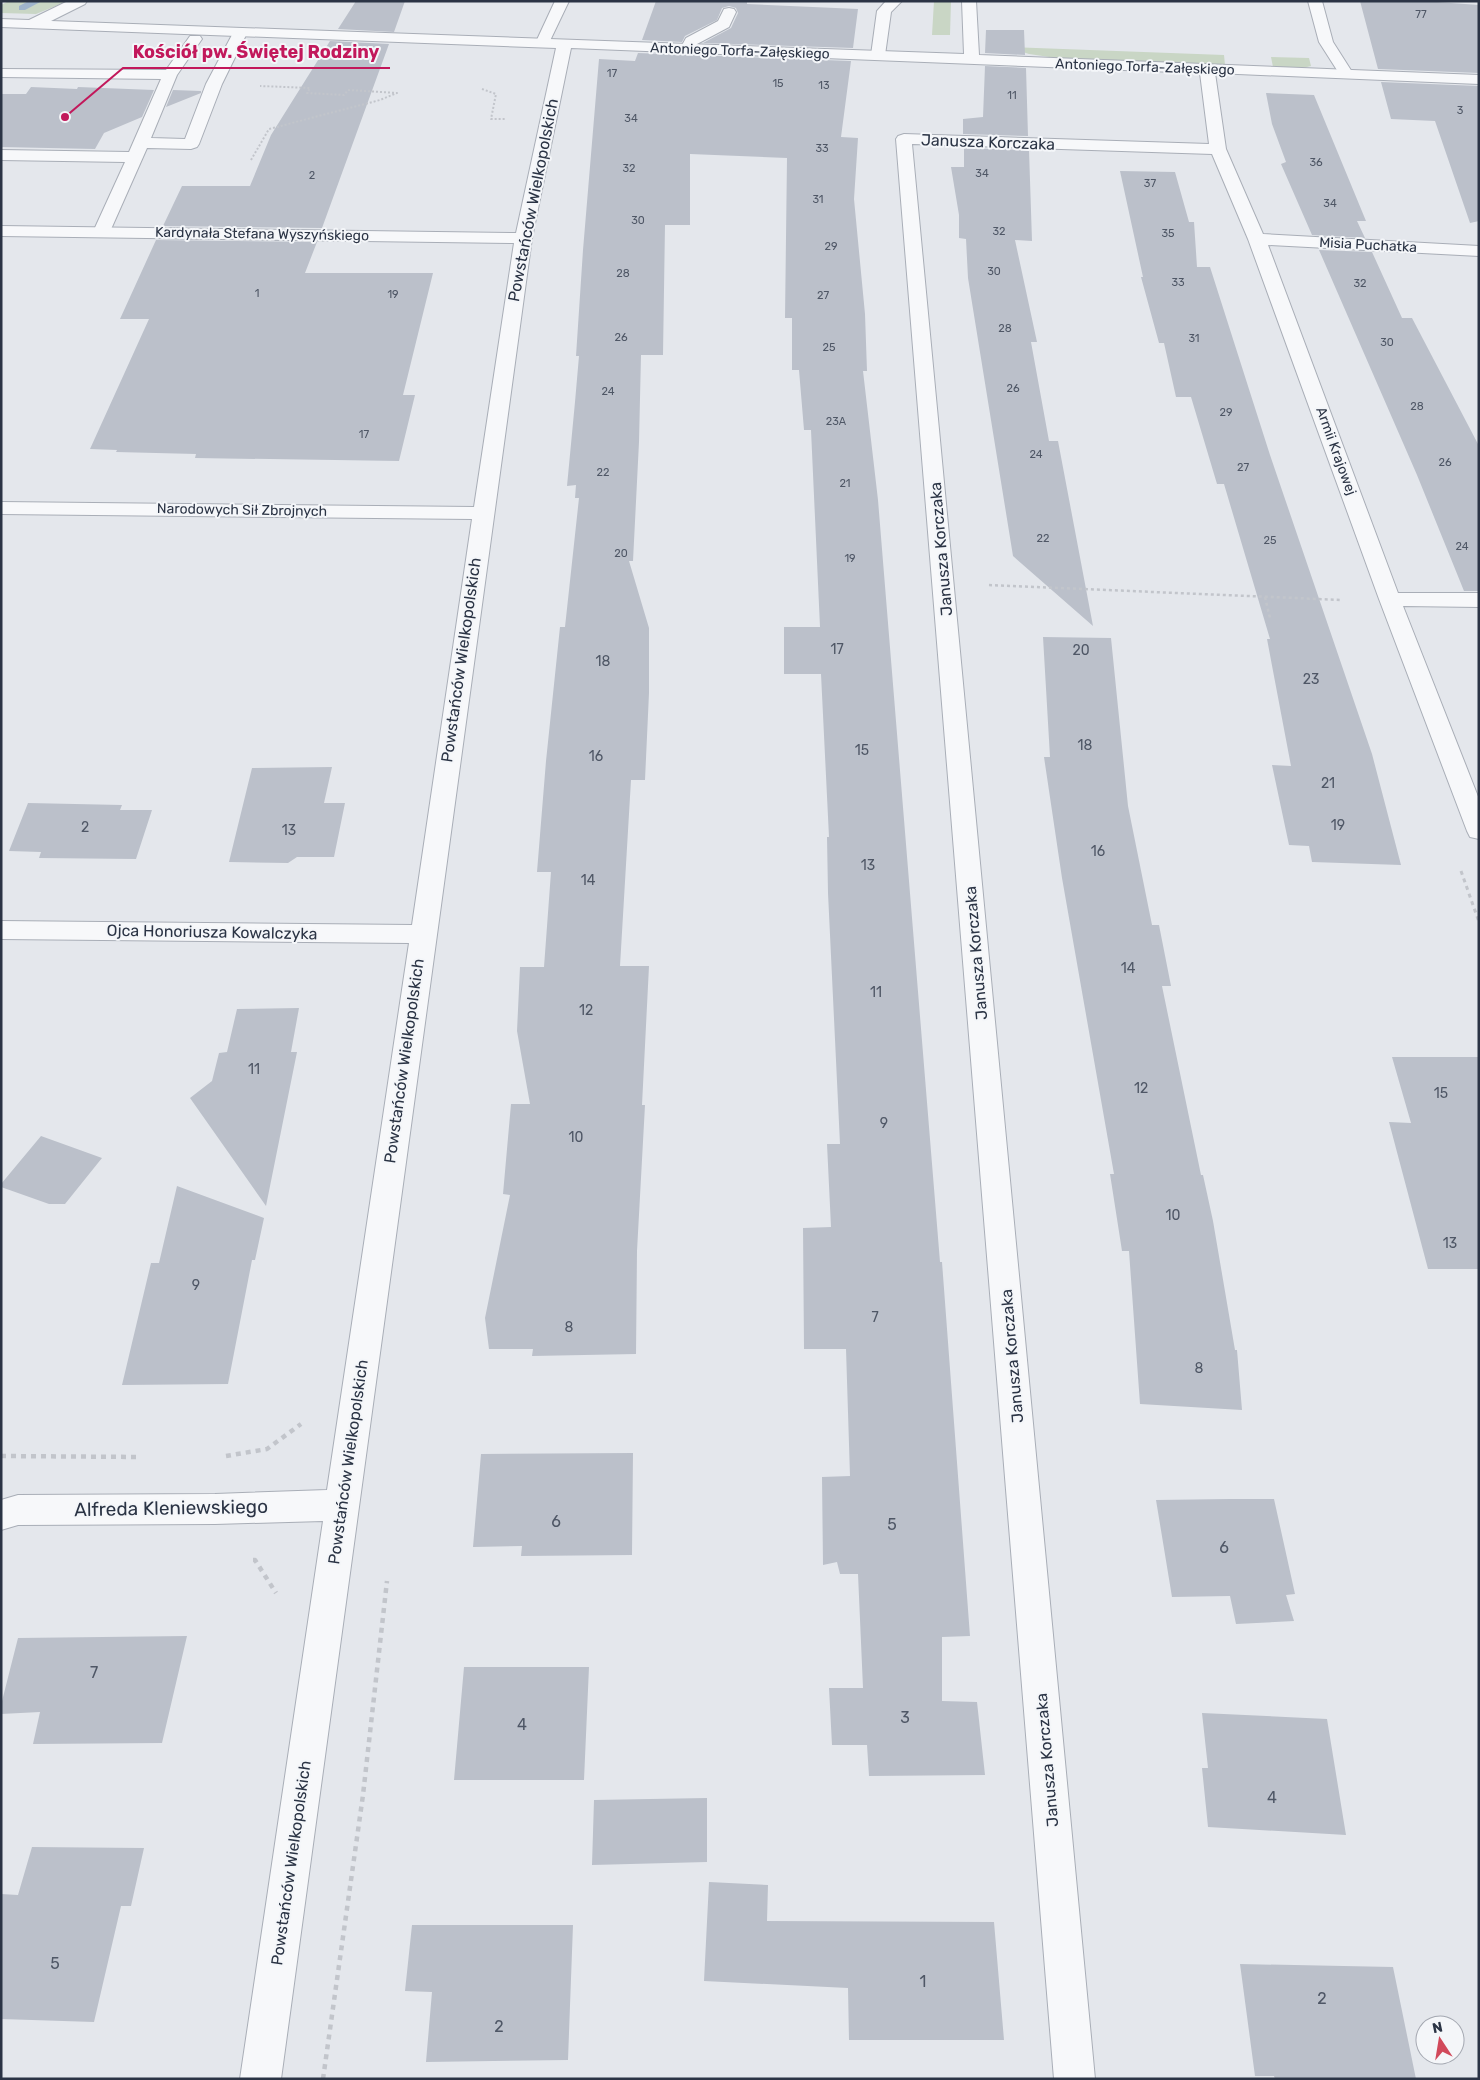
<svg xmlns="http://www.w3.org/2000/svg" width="1480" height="2080" viewBox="0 0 1480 2080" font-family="Rubik,sans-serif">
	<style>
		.green { fill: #c9d6c5 }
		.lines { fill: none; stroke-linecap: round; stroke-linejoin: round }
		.stream { fill: #9fb4cc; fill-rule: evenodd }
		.building { fill: #bbc0ca }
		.service-casing { stroke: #a9aeb7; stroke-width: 2 }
		.minor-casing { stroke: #a9aeb7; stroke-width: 2 }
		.path-far3 { stroke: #c2c5cb; stroke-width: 2; stroke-dasharray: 2 2; stroke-linecap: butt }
		.path-far2 { stroke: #c2c5cb; stroke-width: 2.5; stroke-dasharray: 3 3; stroke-linecap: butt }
		.path-far1 { stroke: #c2c5cb; stroke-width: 3; stroke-dasharray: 4 4; stroke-linecap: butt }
		.path { stroke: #c2c5cb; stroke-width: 4.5; stroke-dasharray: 5 5; stroke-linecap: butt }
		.service { fill: #f7f8fa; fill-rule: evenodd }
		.minor { fill: #f7f8fa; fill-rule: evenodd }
		.labels { text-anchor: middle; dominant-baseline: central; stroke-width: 4; stroke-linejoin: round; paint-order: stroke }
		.far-number-label { font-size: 11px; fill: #4f5766 }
		.far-street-label { font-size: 14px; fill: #2b3445; stroke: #f4f6f9 }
		.number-label { font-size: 14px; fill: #4f5766 }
		.street-label { font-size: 16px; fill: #2b3445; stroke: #f4f6f9 }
		.near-number-label { font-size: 16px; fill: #4f5766 }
		.near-street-label { font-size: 19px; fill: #2b3445; stroke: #f4f6f9 }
		.leader { fill: none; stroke: #c2185b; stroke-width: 2 }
		.callout-dot { fill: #c2185b; stroke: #f4f6f9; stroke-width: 2 }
		.callout-label { font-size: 18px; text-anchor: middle; font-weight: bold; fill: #c2185b; stroke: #f4f6f9; stroke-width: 4; stroke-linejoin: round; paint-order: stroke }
	</style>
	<rect width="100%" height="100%" fill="#e4e7ec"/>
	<!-- green -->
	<path class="green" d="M9,1H68L36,14L1,13V5Z
		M934,1H951L950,35H932Z
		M1007,47L1224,55L1225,65L1056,58L1029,54Z
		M1271,57L1309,58L1311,66L1303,68L1273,67Z"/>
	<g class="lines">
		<!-- stream -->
		<path class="stream" d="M29,1H42L25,10H19V6Z"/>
	</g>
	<!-- building -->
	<path class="building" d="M356,1H405L394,32L338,29Z
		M656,1H747V4L858,9L853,48L703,43L731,28L738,13L736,8L729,6L722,8L717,20L685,36L682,42L642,40Z
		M1360,1H1423L1479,5V73L1378,69Z
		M986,30H1024L1025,55L985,53Z
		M330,41L389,44L322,228L163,226L182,186H250L271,135Z
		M638,53L851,61L841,137L858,138L854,199L865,314L867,371H863L878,500L940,1262H942L970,1636L942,1637V1701L977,1702L985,1775L869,1776L867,1745H832L829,1688H863L858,1574H840L837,1562L823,1565L822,1477L850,1476L846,1349H804L803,1228L831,1227L827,1144H840L828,893L827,837H829L821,674H784V627H820L811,430H804L799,370H792V318H785L787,158L690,154V225H665L663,355H641L639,442L633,561H629L649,628V693L645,780H631L620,966H649L642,1105H645L637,1251L636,1354L532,1356L533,1349H489L485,1318L510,1195L503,1194L511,1104H530L517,1031L520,967H544L551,872H537L546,761L560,627H565L579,498H575L576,485L567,486L575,402L579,356H576L583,250L599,59L635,61Z
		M985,66L1026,68L1028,136L963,134V119L983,117Z
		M1381,82L1479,86V221L1470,223L1435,121L1391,119Z
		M31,87L77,89L78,87L154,90L142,117L104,133L95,149L1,147V94H26Z
		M173,90L201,91V93L166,107Z
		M1266,93L1314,95L1366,221H1357L1365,238L1312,235L1281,164L1286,162L1272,124Z
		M964,148L1029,150L1032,241L1015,240L1037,342H1031L1049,441H1058L1093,626L1013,556L968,278L966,239L959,238V215L951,167H964Z
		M1120,171L1175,172L1189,222H1194L1197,267H1210L1270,455L1372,754L1401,865L1312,862L1309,846L1289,845L1272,765L1291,766L1267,639H1270L1224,484H1217L1191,397H1176L1164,343H1159L1141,277H1143Z
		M156,240L317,242L305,273H433L403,395H415L399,461L195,458L196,454L116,452L117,450L90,449L149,319H120Z
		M1319,250L1372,252L1402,318H1412L1479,446V591H1464L1417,475Z
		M1043,637L1111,638L1128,806L1152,925H1159L1171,986H1162L1201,1175H1203L1213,1221L1235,1350H1237L1242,1410L1140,1404L1129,1251H1122L1110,1174H1114L1062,878L1044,757H1050Z
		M332,767L324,803H345L334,857H297L288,863L229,862L252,768Z
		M28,803L122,805L120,810H152L136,859L39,858L41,852L9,851Z
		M299,1008L291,1052H297L266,1206L190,1098L212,1081L219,1053L227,1052L237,1009Z
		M1392,1057H1479V1269H1428L1389,1122L1411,1123Z
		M41,1136L102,1158L65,1204H49L1,1187V1184Z
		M177,1186L264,1218L255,1260H252L228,1384L122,1385L151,1263H159Z
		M633,1453L632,1555L521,1556L522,1546L473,1547L481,1454Z
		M1229,1499H1274L1295,1594L1286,1595L1294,1621L1236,1624L1230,1596L1172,1597L1156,1500Z
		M187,1636L162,1743L33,1744L40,1712L1,1714V1705L18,1638Z
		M464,1667H589L584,1780H454Z
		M1202,1713L1327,1719L1346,1835L1208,1827L1202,1768H1208Z
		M707,1798V1862L592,1865L594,1800Z
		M32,1847L144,1848L131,1906H121L94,2022L1,2019V1894L18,1895Z
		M709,1882L768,1885L767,1921L994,1922L1004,2040H849L848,1988L704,1981Z
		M412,1925H573L568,2060L426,2062L432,1992L405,1991Z
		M1240,1964L1393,1967L1416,2079H1275L1274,2076H1255Z"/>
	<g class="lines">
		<!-- service casing -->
		<g class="service-casing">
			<path id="service" d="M555,1H569L547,47H537L535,44Z
				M886,1H902L891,12L885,55L883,58H873L871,55L877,11Z
				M1308,1H1322L1333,42L1354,75L1352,78H1342L1319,42Z
				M729,8L734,9L736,12L729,27L697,44L692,52H682L680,49L686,38L718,21L724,9Z
				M240,29L245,30L247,33L222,84L199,144L197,147L191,149L147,148L108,236H96L93,232L125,162L1,160V150L129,152L161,79L1,77V69L166,70L190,36H200L202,39L177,75L151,138L185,139L206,84L233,33L235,30Z"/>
		</g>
		<!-- minor casing -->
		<g class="minor-casing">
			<path id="minor" d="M68,1H87L85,4L51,21L964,54L962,1H976L979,55L1479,75V84L1215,73L1226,149L1263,234L1479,246V256L1268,245L1398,593H1479V607L1403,606L1479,799V839L1470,837L1467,831L1379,599L1248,239L1212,154L912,144L1095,2079H1054L896,139L898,136L904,134L1209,144L1200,73L571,48L532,238L281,2079H240L323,1521L215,1524L18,1525L1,1530V1500L18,1495L215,1494L327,1490L409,943L1,939V921L412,925L472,519L1,514V502L474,507L514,243L1,236V226L516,233L556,48L1,27V19L29,20Z"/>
		</g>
		<!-- path-far3 -->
		<path class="path-far3" d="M482,89L496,94L491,119H506
			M251,160L269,129L380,100L397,93L348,90L344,95L307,93L310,88L260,86"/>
		<!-- path-far2 -->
		<path class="path-far2" d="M989,585L1342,600
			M1265,597L1270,618"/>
		<!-- path-far1 -->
		<path class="path-far1" d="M1461,871L1479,922"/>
		<!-- path -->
		<path class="path" d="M1,1456L141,1457
			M226,1456L267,1449L301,1424
			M253,1560H255L276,1593
			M323,2079L363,1795L387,1581"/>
		<!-- service -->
		<use href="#service" class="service"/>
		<!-- minor -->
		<use href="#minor" class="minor"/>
	</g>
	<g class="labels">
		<!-- far-number labels -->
		<g class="far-number-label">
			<text x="1421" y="14">77</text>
			<text x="612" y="73">17</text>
			<text x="778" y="83">15</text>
			<text x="824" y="85">13</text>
			<text x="1012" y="95">11</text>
			<text x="1460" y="110">3</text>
			<text x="631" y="118">34</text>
			<text x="822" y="148">33</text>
			<text x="1316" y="162">36</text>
			<text x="629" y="168">32</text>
			<text x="982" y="173">34</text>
			<text x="312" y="175">2</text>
			<text x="1150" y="183">37</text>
			<text x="818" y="199">31</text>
			<text x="1330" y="203">34</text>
			<text x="638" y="220">30</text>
			<text x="999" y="231">32</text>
			<text x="1168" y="233">35</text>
			<text x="831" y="246">29</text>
			<text x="994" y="271">30</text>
			<text x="623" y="273">28</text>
			<text x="1178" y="282">33</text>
			<text x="1360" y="283">32</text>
			<text x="257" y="293">1</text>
			<text x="393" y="294">19</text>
			<text x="823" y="295">27</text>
			<text x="1005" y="328">28</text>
			<text x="621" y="337">26</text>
			<text x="1194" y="338">31</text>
			<text x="1387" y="342">30</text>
			<text x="829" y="347">25</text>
			<text x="1013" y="388">26</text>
			<text x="608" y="391">24</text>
			<text x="1417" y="406">28</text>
			<text x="1226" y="412">29</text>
			<text x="836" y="421">23A</text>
			<text x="364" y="434">17</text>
			<text x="1036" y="454">24</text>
			<text x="1445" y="462">26</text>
			<text x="1243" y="467">27</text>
			<text x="603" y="472">22</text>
			<text x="845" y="483">21</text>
			<text x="1043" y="538">22</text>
			<text x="1270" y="540">25</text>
			<text x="1462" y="546">24</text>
			<text x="621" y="553">20</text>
			<text x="850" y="558">19</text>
		</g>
		<!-- far-street labels -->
		<g class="far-street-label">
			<text transform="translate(740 51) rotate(2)">Antoniego Torfa-Załęskiego</text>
			<text transform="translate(1145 67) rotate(2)">Antoniego Torfa-Załęskiego</text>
			<text transform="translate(262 234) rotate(1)">Kardynała Stefana Wyszyńskiego</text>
			<text transform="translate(1368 245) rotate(3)">Misia Puchatka</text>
			<text transform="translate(1336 451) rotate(70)">Armii Krajowej</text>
			<text transform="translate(242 510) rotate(1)">Narodowych Sił Zbrojnych</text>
		</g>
		<!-- number labels -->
		<g class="number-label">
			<text x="837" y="649">17</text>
			<text x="1081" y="650">20</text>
			<text x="603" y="661">18</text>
			<text x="1311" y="679">23</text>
			<text x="1085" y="745">18</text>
			<text x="862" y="750">15</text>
			<text x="596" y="756">16</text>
			<text x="1328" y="783">21</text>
			<text x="1338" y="825">19</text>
			<text x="85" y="827">2</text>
			<text x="289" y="830">13</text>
			<text x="1098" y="851">16</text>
			<text x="868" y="865">13</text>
			<text x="588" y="880">14</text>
			<text x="1128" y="968">14</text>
			<text x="876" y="992">11</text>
			<text x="586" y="1010">12</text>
			<text x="254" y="1069">11</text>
			<text x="1141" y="1088">12</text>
			<text x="1441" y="1093">15</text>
			<text x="884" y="1123">9</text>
			<text x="576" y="1137">10</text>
			<text x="1173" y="1215">10</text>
			<text x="1450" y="1243">13</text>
			<text x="196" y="1285">9</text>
			<text x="875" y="1317">7</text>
			<text x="569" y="1327">8</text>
			<text x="1199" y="1368">8</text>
		</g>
		<!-- street labels -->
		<g class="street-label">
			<text transform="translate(988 142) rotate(2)">Janusza Korczaka</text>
			<text transform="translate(533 200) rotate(-79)">Powstańców Wielkopolskich</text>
			<text transform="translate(941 549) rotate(-95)">Janusza Korczaka</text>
			<text transform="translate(461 660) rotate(-82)">Powstańców Wielkopolskich</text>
			<text transform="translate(212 932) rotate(1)">Ojca Honoriusza Kowalczyka</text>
			<text transform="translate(976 953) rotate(-95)">Janusza Korczaka</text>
			<text transform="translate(404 1061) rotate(-82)">Powstańców Wielkopolskich</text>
			<text transform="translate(1012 1356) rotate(-95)">Janusza Korczaka</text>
			<text transform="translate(348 1462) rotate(-82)">Powstańców Wielkopolskich</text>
			<text transform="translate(1047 1760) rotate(-95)">Janusza Korczaka</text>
			<text transform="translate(291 1863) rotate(-82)">Powstańców Wielkopolskich</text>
		</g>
		<!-- near-number labels -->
		<g class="near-number-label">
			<text x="556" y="1521">6</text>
			<text x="892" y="1524">5</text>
			<text x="1224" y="1547">6</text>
			<text x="94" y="1672">7</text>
			<text x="905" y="1717">3</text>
			<text x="522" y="1724">4</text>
			<text x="1272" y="1797">4</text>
			<text x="55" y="1963">5</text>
			<text x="923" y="1981">1</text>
			<text x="1322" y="1998">2</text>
			<text x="499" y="2026">2</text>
		</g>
		<!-- near-street labels -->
		<g class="near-street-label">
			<text transform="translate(171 1508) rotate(-1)">Alfreda Kleniewskiego</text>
		</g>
	</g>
	<!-- callouts -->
	<path class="leader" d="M65 117L123 68H390"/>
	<circle class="callout-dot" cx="65" cy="117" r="5"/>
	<g class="callout-label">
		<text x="256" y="58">Kościół pw. Świętej Rodziny</text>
	</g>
	<!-- border -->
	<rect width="1480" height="2080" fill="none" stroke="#2b3445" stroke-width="5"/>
	<!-- north arrow -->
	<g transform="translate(1440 2040) rotate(348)"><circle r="24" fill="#f4f6f9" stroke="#a4a8b1"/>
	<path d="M0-4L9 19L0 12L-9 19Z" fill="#d1495b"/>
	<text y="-8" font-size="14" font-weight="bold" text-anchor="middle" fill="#2b3445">N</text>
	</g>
</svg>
